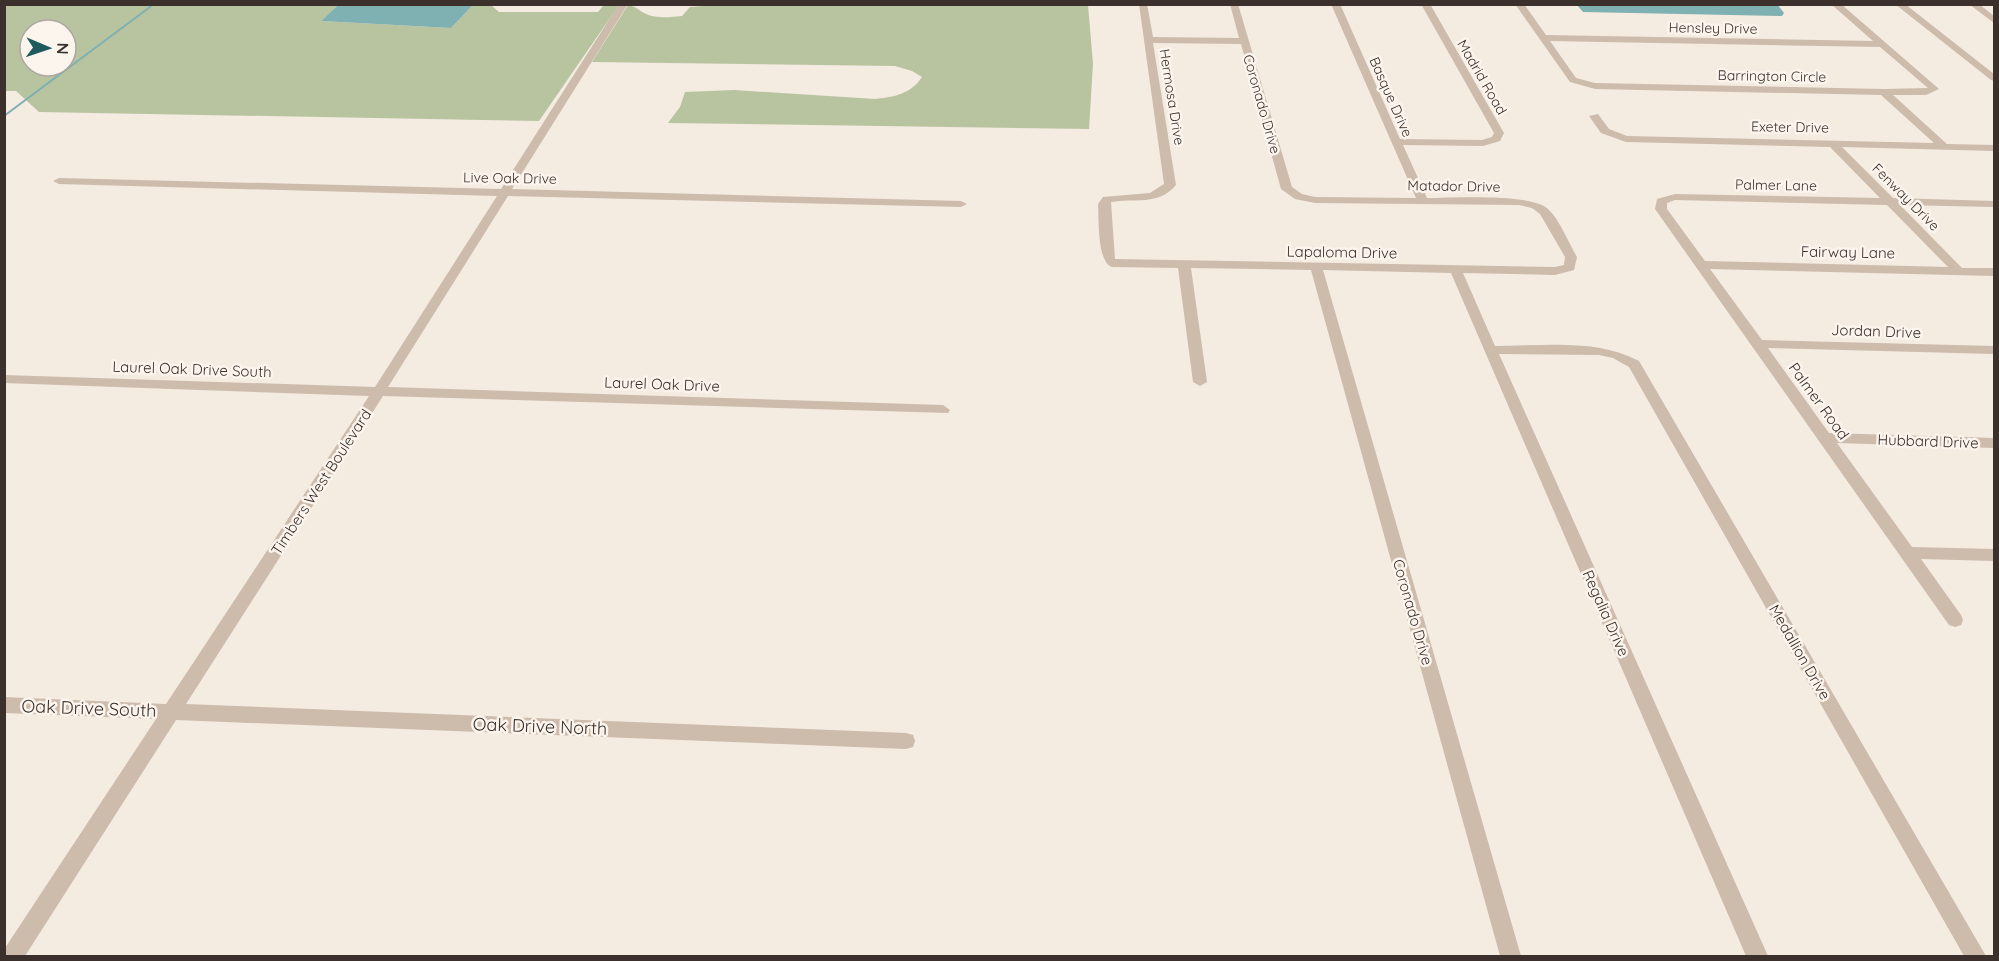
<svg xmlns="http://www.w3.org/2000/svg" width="1999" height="961" viewBox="0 0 1999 961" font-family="Quicksand,sans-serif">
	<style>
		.green { fill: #b8c4a0; fill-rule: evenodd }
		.water { fill: #7fb0b2 }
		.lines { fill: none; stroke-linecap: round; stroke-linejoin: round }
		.stream { stroke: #7fb0b2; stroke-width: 2 }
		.minor { fill: #cdbbac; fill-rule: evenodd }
		.labels { text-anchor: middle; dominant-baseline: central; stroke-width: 5; stroke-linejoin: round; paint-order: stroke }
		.far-street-label { font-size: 14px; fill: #3b302b; stroke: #fbf5ee }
		.street-label { font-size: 15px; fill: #3b302b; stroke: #fbf5ee }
		.near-street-label { font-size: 18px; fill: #3b302b; stroke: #fbf5ee }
	</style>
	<rect width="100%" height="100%" fill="#f4ebe1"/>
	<!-- green -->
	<path class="green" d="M732,4L1088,5L1093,64L1089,129L668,123L680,107L685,92L734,90L875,99C894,97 911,94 922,77L912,71L895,66L592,62L628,5C636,6 639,11 646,14C657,19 670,17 682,16L690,7Z
		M4,5H338L321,21L451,28L473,5H491L499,12H598L604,5H619L539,121L39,112L16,91H5ZM30,30H66V66H30Z"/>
	<!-- water -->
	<path class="water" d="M1777,4L1784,13L1782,16L1583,12L1577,5Z
		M338,5V4L473,5L451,28L321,21Z"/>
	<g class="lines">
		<!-- stream -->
		<path class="stream" d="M4,116L154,4"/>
		<!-- minor -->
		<path class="minor" d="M619,4H628L512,189L961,201L967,204L961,207L508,196L388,387L943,405L950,410L948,413L383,396L186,704L906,733L913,735L915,741L913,747L906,749L176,720L25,956H4L5,948L156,719L4,713V697L166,704L369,396L4,383V375L375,387L497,196L59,184L53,181L59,178L501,189Z
			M1139,4H1147L1153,37L1239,38L1230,4H1238L1292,187L1302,194L1315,197L1416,198L1331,4H1340L1400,139L1482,140L1492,137L1494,133L1421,4H1430L1504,133L1500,141L1483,146L1403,145L1427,198C1453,198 1531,193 1548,209C1560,220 1568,242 1577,257L1574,270L1555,275L1463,273L1495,346C1543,346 1596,338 1639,361L1986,956H1964L1629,367L1613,358L1599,355L1499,354L1768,956H1746L1451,273L1323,270L1521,956H1500L1311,270L1191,268L1207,382L1200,386L1193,382L1178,268L1112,267C1097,262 1099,219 1098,204L1103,197L1150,193L1164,184ZM1153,43L1241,44L1281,189L1295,199L1315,203L1519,205L1532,208L1540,214L1565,257L1564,265L1555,267L1115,259L1111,202C1134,198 1159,206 1176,185Z
			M1515,4H1524L1546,35L1873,41L1831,4H1841L1939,89L1926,95H1893L1947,144L1994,145V151L1842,147L1893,198L1994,201V207L1900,205L1962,268H1994V276L1710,269L1762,340L1994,346V354L1768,348L1829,433L1994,438V448L1837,443L1912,547L1994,549V561L1921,559L1961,615L1963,620L1961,625L1955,627L1949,625L1655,209L1657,199L1675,194L1880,198L1830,147L1626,142L1601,133L1589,116L1598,114L1609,129L1627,136L1934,143L1881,95L1595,89L1570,82ZM1550,41L1880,47L1928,88L1884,89L1595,83L1576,78ZM1675,200L1887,205L1948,267L1705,261L1667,209V203Z
			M1895,4H1905L1994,74V81L1991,80Z
			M1969,4H1979L1994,16V23Z"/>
	</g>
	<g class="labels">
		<!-- far-street labels -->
		<g class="far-street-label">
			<text transform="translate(1713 28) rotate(1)">Hensley Drive</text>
			<text transform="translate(1772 76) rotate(1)">Barrington Circle</text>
			<text transform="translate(1482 77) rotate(60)">Madrid Road</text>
			<text transform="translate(1172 97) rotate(81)">Hermosa Drive</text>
			<text transform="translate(1391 97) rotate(66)">Basque Drive</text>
			<text transform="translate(1262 104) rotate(74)">Coronado Drive</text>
			<text transform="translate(1790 127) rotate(1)">Exeter Drive</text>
			<text transform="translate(510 178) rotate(1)">Live Oak Drive</text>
			<text transform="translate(1776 185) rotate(1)">Palmer Lane</text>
			<text transform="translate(1454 186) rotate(1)">Matador Drive</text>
			<text transform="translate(1906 197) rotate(45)">Fenway Drive</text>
		</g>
		<!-- street labels -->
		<g class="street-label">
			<text transform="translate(1342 252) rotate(1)">Lapaloma Drive</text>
			<text transform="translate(1848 252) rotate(1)">Fairway Lane</text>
			<text transform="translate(1876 331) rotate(2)">Jordan Drive</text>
			<text transform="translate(192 369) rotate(2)">Laurel Oak Drive South</text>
			<text transform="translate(662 384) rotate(2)">Laurel Oak Drive</text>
			<text transform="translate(1819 401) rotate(54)">Palmer Road</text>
			<text transform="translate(1928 441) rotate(2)">Hubbard Drive</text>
			<text transform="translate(321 482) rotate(-57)">Timbers West Boulevard</text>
			<text transform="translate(1413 612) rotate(74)">Coronado Drive</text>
			<text transform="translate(1606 613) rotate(66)">Regalia Drive</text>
			<text transform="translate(1800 652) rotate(60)">Medallion Drive</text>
		</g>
		<!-- near-street labels -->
		<g class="near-street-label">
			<text transform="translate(89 708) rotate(2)">Oak Drive South</text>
			<text transform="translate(540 726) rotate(2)">Oak Drive North</text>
		</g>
	</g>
	<!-- border -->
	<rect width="1999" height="961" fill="none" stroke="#3b302b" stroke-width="12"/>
	<!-- north arrow -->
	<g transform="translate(48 48) rotate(92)"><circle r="28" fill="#fbf5ee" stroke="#aea6a0" stroke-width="1.5"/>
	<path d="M0-4.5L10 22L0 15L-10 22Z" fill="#1f5a5e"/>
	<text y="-9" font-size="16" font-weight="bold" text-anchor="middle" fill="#3b302b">N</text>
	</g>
</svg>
